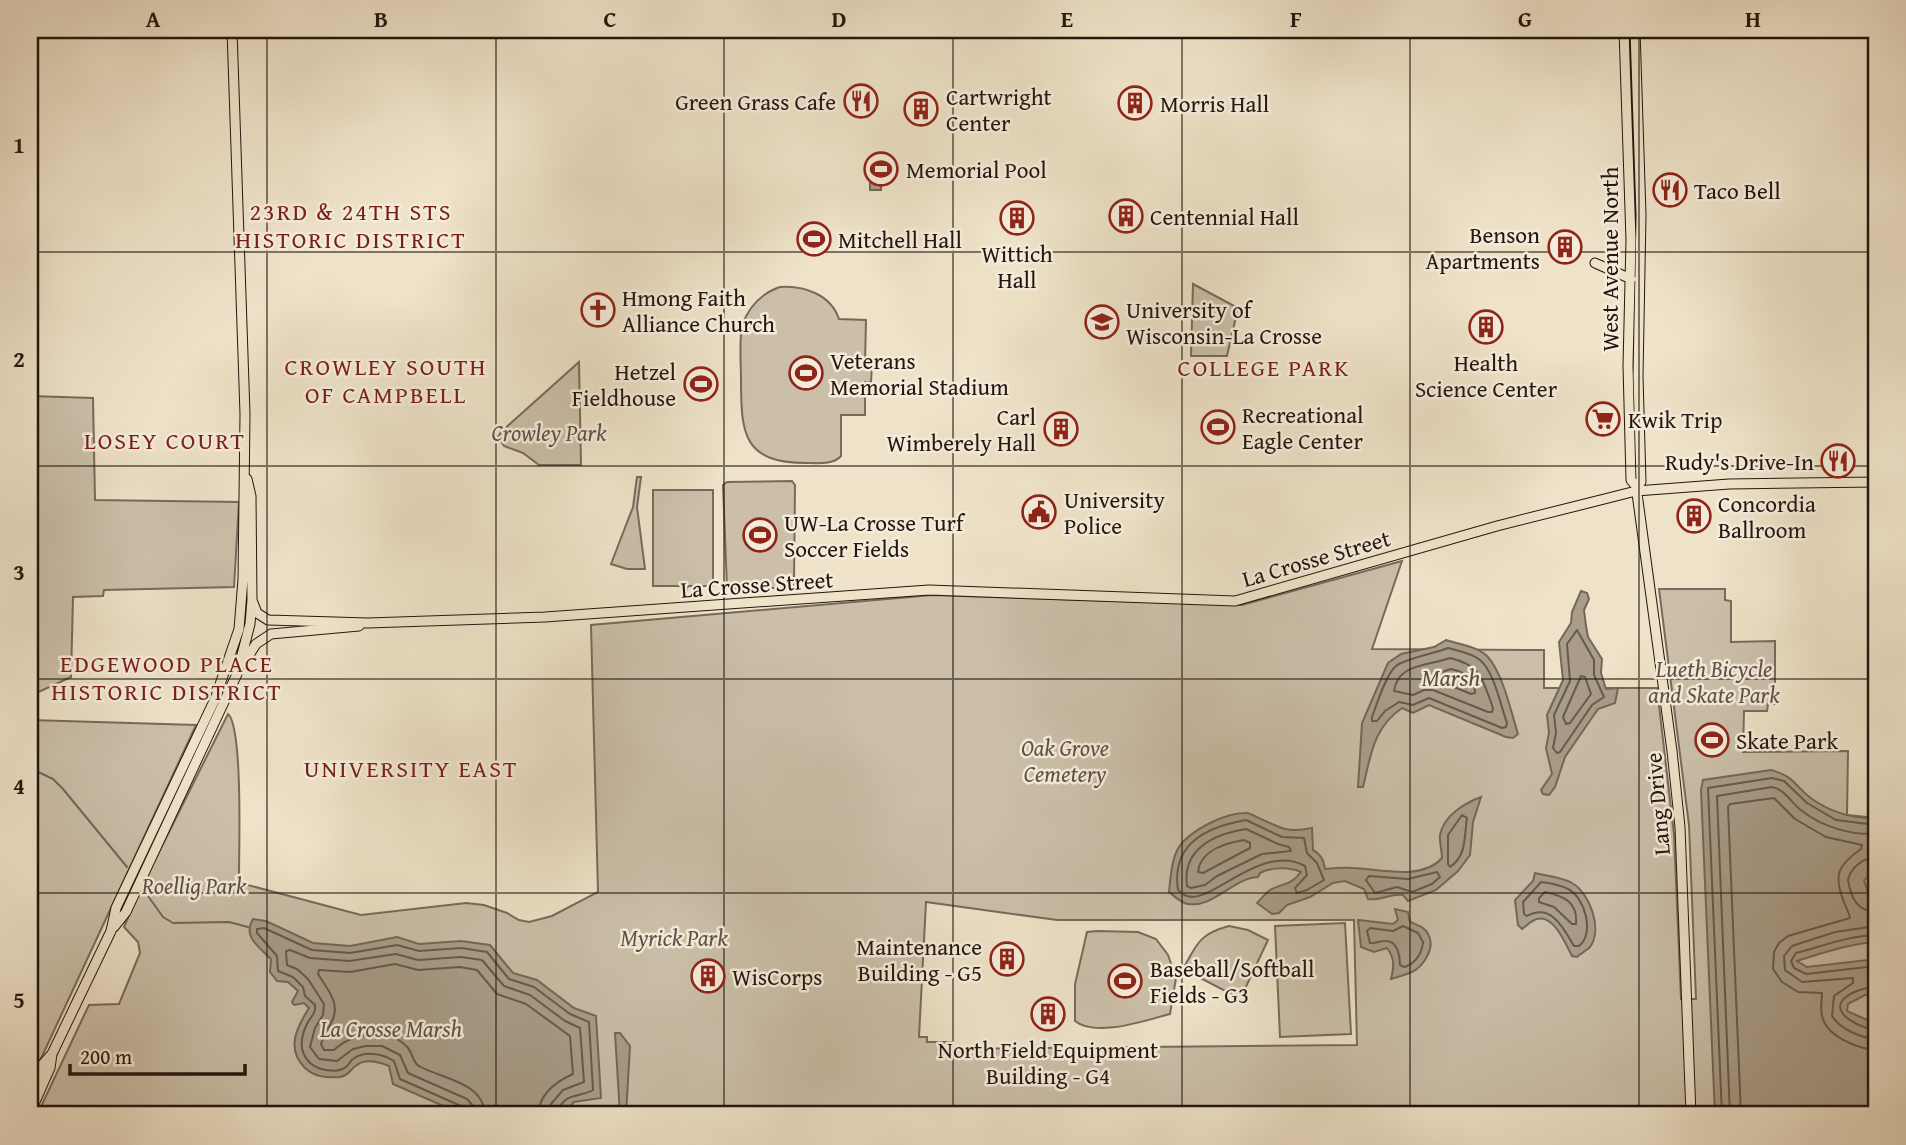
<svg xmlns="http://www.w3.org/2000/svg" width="1906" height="1145" viewBox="0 0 1906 1145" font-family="'Gentium Book Plus',serif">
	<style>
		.green { fill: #cbbfa9; stroke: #776a5c; stroke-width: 2; fill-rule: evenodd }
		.water { fill: #a99d89; stroke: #736758; stroke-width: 2 }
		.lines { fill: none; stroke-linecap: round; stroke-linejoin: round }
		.shore { stroke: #665a4c; stroke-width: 2 }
		.stream { stroke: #736758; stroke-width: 2 }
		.primary-casing { stroke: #23160f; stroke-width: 11 }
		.primary { stroke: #eee2c8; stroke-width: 9 }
		.rail { stroke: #23160f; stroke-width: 2; stroke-dasharray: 12 12; stroke-linecap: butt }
		.primary-bridge-casing { stroke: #23160f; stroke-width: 11; stroke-linecap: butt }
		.primary-bridge { stroke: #eee2c8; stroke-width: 9 }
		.grid { fill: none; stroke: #23160f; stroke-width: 2; stroke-opacity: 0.55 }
		.labels { text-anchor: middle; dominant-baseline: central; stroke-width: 5; stroke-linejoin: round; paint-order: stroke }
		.poi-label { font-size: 23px; fill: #23160f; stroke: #f4ecdb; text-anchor: start }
		.street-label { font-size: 23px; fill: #23160f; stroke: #f4ecdb }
		.park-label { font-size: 23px; font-style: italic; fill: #5e5145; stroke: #f4ecdb }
		.neighbourhood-label { font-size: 24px; letter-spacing: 2px; fill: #7a1f14; stroke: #f4ecdb }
		.water-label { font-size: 24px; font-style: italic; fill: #594c40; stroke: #f4ecdb }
		.neatline { fill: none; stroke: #23160f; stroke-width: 2.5 }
		.grid-label { font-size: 23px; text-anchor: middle; font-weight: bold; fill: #23160f }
	</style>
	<rect width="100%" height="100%" fill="#eee2c8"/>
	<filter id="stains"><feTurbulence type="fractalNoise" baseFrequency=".00286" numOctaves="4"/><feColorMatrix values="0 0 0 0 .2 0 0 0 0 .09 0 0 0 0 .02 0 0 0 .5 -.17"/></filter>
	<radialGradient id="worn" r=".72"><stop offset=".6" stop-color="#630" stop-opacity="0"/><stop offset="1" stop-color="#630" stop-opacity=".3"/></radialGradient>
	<path class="green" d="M 1193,284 L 1238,308 L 1227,356 L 1191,356 Z
		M 780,287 C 804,285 831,295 839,319 L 866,320 L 865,364 L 872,364 L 871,382 L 865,382 L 865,415 L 841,415 L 841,456 C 833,465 818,463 806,463 C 743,463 741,433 741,380 C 741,362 739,343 742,325 C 749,307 762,293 780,287 Z
		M 579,362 L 581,465 L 539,465 L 523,453 L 504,446 L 498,437 L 502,431 Z
		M 30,396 L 93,398 L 95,500 L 239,502 L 234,587 L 104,590 L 103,596 L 73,597 L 71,677 L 30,696 Z
		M 637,477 L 641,477 L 637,507 L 645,569 L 627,569 L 611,564 L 633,507 Z
		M 792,481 L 795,485 L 794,584 L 791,588 L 727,588 L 723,485 L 727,482 Z
		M 653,490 L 713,490 L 713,586 L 688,586 L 685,595 L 683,586 L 653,586 Z
		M 1402,561 L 1372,649 L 1544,650 L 1544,688 L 1657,688 L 1674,834 L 1681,999 L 1696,999 L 1689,825 L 1659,589 L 1725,589 L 1725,600 L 1731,601 L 1731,642 L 1775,641 L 1775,704 L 1768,704 L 1767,711 L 1744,711 L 1743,752 L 1848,751 L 1847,815 L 1876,818 L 1876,1115 L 37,1115 L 89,1005 L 119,1004 L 140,953 L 138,942 L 124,927 L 140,890 L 228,714 C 243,727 239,850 239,876 L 244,884 L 361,915 L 466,903 L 484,905 L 507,913 L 519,920 L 529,922 L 552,916 L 598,892 L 591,625 L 933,595 L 1242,605 ZM 926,902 L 1057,920 L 1354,920 L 1357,1045 L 952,1049 L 951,1042 L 927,1042 L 927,1037 L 919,1037 Z
		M 30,720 L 196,725 L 31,1080 L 30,1066 Z
		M 1345,923 L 1351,1034 L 1280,1037 L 1275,926 Z
		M 1229,926 L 1248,930 L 1268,940 L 1244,991 L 1233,995 L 1183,969 C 1197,944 1199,934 1229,926 Z
		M 1097,931 L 1138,932 L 1156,939 L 1168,955 L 1176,978 L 1170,1014 C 1146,1020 1096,1038 1075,1021 L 1075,984 L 1087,932 Z"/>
	<path class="water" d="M 884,156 L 891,156 L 891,179 L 875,179 L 875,182 L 881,182 L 881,190 L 870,190 L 870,158 L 883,158 Z
		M 1581,591 L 1587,593 L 1589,599 L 1584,610 L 1586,626 L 1588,637 L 1602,659 L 1601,673 L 1606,689 L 1618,688 L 1615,703 L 1598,709 L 1565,757 L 1555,787 L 1549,795 L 1543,794 L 1541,790 L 1552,774 L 1546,748 L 1549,733 L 1547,715 L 1563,680 L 1559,642 L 1571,623 L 1572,612 Z
		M 1446,640 C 1459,644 1478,647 1487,656 C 1503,673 1511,712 1518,734 L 1513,738 L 1506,737 L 1429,705 L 1413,713 L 1402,708 C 1373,728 1371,755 1363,787 L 1358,787 L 1362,723 L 1388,663 L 1401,654 L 1434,647 Z
		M 1771,770 C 1796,777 1794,786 1812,799 C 1831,812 1853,819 1876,818 L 1876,871 L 1864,880 L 1869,895 L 1876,897 L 1876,942 C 1848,944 1823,953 1797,961 L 1807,967 L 1876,959 L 1876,994 L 1865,995 L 1848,1004 L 1847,1011 L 1876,1024 L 1876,1115 L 1715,1115 L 1701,790 L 1703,780 Z
		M 1481,797 L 1473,822 L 1470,855 L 1458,871 L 1436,890 L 1408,901 L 1403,895 C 1391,893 1381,901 1368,899 L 1364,889 L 1345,881 L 1333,883 L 1310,897 L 1287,905 L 1279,913 L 1272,914 L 1257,903 C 1261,899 1266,893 1270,890 C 1284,882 1289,887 1301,872 C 1290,867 1271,867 1260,873 L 1258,877 C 1233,878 1214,908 1188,904 C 1181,903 1174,896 1169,892 C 1173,854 1173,842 1210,823 C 1220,818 1234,813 1246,813 C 1251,813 1256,817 1261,819 C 1282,829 1289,833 1312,828 L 1313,850 C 1321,854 1324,860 1325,869 C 1334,868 1344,867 1353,868 C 1380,869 1422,881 1442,858 C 1442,851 1439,841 1440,835 C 1444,815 1465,803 1481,797 Z
		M 1535,873 C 1546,876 1562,877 1572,883 C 1590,893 1603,930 1590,947 C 1586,951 1580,954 1577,957 L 1572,956 C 1566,945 1554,914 1537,919 C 1532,920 1526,926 1522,929 L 1518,925 L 1515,900 L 1533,881 Z
		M 1395,909 L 1408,912 L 1410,922 C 1417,925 1425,927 1428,934 C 1436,947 1424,966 1412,972 C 1405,975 1398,977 1391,979 C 1394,967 1395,958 1387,948 L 1374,952 L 1361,947 L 1358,920 L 1393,924 L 1398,920 Z
		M 253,919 L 266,921 L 313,943 L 350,946 L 397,937 L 419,944 L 461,941 L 490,945 L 513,973 L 537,980 L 574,1008 L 596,1016 L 601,1098 L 574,1102 L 562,1115 L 464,1115 L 393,1084 L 389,1066 C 379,1062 366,1058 357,1065 C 349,1070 350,1075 340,1077 C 326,1078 314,1077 304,1067 C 286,1048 297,1027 309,1008 L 304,1003 L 294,1005 L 292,1002 L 298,991 L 288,982 L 277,981 L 270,972 L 271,959 C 259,947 242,936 253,919 Z
		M 615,1033 L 620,1033 L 630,1046 L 626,1115 L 620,1115 Z"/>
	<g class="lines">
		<path class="shore" d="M 1577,630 L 1594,660 L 1594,675 L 1604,697 L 1592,705 L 1560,752 L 1557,753 L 1553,748 L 1556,733 L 1554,715 L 1570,681 L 1567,644 Z
			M 1448,648 C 1459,651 1472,653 1480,660 C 1494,671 1501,707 1507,723 L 1506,727 L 1502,728 L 1429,698 L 1413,705 L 1399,702 L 1385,711 L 1377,721 L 1372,721 L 1372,717 C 1377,704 1386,674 1396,666 C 1403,659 1436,653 1448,648 Z
			M 1450,658 C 1481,665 1483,680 1493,708 L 1492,712 L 1488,712 L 1433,690 L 1424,690 L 1413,695 L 1394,691 C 1398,663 1428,666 1450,658 Z
			M 1451,669 C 1464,672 1476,679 1475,693 L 1471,694 L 1435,679 L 1436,674 Z
			M 1581,676 L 1585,677 L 1591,694 L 1570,723 L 1566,724 L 1563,717 Z
			M 1462,815 L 1467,818 C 1464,836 1467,856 1450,867 L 1448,864 L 1448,835 Z
			M 1246,820 L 1282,837 L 1304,838 L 1307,853 L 1317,863 L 1324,880 L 1307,890 L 1297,893 L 1295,888 L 1307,875 L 1305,866 C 1261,842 1211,905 1187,896 C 1183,895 1181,892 1178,890 C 1171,843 1207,827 1246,820 Z
			M 1246,829 L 1278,844 L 1289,847 L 1291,851 L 1262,854 L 1217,876 L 1205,885 L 1191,888 L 1187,886 C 1182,849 1214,834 1246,829 Z
			M 1244,840 L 1250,843 L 1250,848 L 1203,873 L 1198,872 C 1200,851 1225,843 1244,840 Z
			M 1876,857 C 1863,858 1851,867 1848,880 C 1851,898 1857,911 1876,912
			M 1437,872 L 1440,877 L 1432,884 L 1412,892 L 1397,887 L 1375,893 L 1366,880 L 1369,876 L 1408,879 Z
			M 1541,882 C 1549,883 1561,885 1568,889 C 1585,897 1595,934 1579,946 L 1574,946 C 1563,927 1551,903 1527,916 L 1524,914 L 1523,902 Z
			M 1545,892 C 1564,896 1578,902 1576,924 L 1572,924 L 1554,907 L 1539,902 L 1539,898 Z
			M 1403,926 L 1418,933 L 1423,942 C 1422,954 1415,964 1404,967 L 1400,965 C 1400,957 1398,942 1387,941 C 1380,940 1377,944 1370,943 L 1367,931 L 1370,928 L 1393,931 Z
			M 1876,926 L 1835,932 L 1792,946 L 1784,956 L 1785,970 L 1802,982 L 1853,978 L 1853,983 L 1834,996 L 1832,1016 C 1840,1029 1861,1038 1876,1039
			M 1876,935 C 1848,936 1823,946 1796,953 L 1791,961 L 1794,968 L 1806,974 L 1876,966
			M 1876,987 C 1853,988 1821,1005 1855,1023 C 1862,1026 1868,1030 1876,1030
			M 466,1115 L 465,1110 L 461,1106 L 400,1079 L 394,1061 C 383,1054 365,1050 353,1059 C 350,1061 349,1065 346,1067 C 337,1074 318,1070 310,1063 C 299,1052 300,1038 307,1024 C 311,1016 316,1014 315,1005 L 305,996 L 303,987 L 293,977 L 278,971 L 277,956 L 257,933 L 257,929 L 264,928 L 312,950 L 350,953 L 397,945 L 419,951 L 461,948 L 487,952 L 509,979 L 534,987 L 570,1014 L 589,1022 L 593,1090 C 579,1098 561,1092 558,1115
			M 475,1115 L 473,1106 L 467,1099 L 408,1073 L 400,1055 L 382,1046 L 366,1046 L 353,1049 L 337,1061 L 319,1059 L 310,1047 L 315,1028 L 323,1015 L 324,1004 L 308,979 L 297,969 L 287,965 L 286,951 L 290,950 L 310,958 L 349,961 L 396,954 L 418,960 L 461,957 L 482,960 L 504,986 L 530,995 L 565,1021 L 580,1028 L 584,1082 L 563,1090 L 551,1104 L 549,1115
			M 485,1115 C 484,1082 442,1079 419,1066 C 413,1063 413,1054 408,1048 C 390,1027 352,1033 334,1050 L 324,1050 L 321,1044 C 324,1035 327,1030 331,1023 C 342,1004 327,989 318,974 L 319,970 L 350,972 L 395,964 L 418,970 L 460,967 L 477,970 L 497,994 L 526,1004 L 570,1036 L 573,1074 C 555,1082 539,1094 538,1115
			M 1722,1115 L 1708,788 L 1772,778 L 1784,781 L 1807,803 L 1836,820 L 1876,825
			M 1730,1115 L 1717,796 L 1772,787 C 1786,790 1791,803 1802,811 C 1823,827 1850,835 1876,834
			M 1741,1115 L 1728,807 L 1730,804 L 1774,798 L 1795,819 L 1826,837 L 1862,845 L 1861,849 C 1838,865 1833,875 1844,902 C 1846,908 1849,912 1850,918 L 1788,936 L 1779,943 L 1774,952 L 1773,969 L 1782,982 L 1798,992 L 1822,993 C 1822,1000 1820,1008 1822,1016 C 1826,1036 1858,1049 1876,1050"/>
		<path class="stream" d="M 30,740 L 35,746 L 30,762 L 32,769 L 53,779 L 63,789 L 127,867
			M 148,896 L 163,917 L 173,923 L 229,922 L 248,927"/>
		<defs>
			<path id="primary" d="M 1624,30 L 1631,240 L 1628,366 L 1631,480 L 1636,486 L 1672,751 L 1680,827 L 1691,1115
				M 1635,30 L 1641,215 L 1638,376 L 1641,482 L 1636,486
				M 1595,263 L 1631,279
				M 252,600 L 257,613 L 268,620 L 368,623 L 545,617 L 929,590 L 1235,601 L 1497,526 L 1636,491 L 1729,484 L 1876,482
				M 244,663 L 256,644 L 271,634 L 359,626
				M 114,927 L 126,912 L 237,674 L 250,624 L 252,600 L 251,496 L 247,479
				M 52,1054 L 111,931 L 116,908 L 215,699 L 239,629 L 243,579 L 245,414 L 232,30"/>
		</defs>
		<use href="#primary" class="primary-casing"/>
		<use href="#primary" class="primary"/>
		<path class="rail" d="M 30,1039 L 39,1115"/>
		<defs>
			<path id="primary-bridge" d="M 30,1093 L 43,1064 L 51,1055
				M 30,1113 L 50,1068 L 52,1054"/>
		</defs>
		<use href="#primary-bridge" class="primary-bridge-casing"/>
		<use href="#primary-bridge" class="primary-bridge"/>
	</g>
	<path class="grid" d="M 267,30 L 267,1115M 496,30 L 496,1115M 724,30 L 724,1115M 953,30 L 953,1115M 1182,30 L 1182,1115M 1410,30 L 1410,1115M 1639,30 L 1639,1115M 30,252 L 1876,252M 30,466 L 1876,466M 30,679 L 1876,679M 30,893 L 1876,893"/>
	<defs>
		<symbol id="restaurant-ring" viewBox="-11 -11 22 22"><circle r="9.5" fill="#f4ecdb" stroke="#8f2418" stroke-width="1.5"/><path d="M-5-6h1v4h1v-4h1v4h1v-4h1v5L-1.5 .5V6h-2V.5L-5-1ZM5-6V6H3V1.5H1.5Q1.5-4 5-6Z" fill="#8f2418"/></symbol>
		<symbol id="building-ring" viewBox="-11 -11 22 22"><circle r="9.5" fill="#f4ecdb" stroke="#8f2418" stroke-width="1.5"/><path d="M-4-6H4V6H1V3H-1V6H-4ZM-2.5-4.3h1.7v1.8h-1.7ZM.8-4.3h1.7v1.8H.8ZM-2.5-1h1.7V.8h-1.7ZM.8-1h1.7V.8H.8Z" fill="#8f2418"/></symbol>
		<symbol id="stadium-ring" viewBox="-11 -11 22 22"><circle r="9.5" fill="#f4ecdb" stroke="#8f2418" stroke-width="1.5"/><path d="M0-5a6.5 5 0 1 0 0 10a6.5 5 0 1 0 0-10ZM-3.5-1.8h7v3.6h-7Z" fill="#8f2418"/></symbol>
		<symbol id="church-ring" viewBox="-11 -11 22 22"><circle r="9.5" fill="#f4ecdb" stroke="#8f2418" stroke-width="1.5"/><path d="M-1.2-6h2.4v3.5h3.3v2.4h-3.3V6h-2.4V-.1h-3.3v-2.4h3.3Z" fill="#8f2418"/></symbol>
		<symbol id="university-ring" viewBox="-11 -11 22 22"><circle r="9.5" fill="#f4ecdb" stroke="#8f2418" stroke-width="1.5"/><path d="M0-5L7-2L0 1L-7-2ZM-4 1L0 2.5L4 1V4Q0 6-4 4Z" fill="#8f2418"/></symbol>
		<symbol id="supermarket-ring" viewBox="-11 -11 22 22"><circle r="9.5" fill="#f4ecdb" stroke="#8f2418" stroke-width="1.5"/><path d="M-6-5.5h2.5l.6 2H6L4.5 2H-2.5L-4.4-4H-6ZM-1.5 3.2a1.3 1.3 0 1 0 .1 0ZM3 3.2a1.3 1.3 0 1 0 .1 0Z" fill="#8f2418"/></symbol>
		<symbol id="civic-ring" viewBox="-11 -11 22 22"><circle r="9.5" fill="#f4ecdb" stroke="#8f2418" stroke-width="1.5"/><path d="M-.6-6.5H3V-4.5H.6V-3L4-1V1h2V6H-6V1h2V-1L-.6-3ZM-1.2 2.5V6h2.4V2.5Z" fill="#8f2418"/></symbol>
	</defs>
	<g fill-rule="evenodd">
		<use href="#restaurant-ring" x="842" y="82" width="38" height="38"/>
		<use href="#building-ring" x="1116" y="84" width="38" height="38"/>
		<use href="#building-ring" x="902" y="90" width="38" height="38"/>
		<use href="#stadium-ring" x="862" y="150" width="38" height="38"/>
		<use href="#restaurant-ring" x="1651" y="171" width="38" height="38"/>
		<use href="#building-ring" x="1107" y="197" width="38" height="38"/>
		<use href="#building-ring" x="998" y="199" width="38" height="38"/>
		<use href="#stadium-ring" x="795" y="220" width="38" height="38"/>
		<use href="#building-ring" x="1546" y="228" width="38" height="38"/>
		<use href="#church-ring" x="579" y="291" width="38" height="38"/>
		<use href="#university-ring" x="1083" y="303" width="38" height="38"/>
		<use href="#building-ring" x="1467" y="308" width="38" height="38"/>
		<use href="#stadium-ring" x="787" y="354" width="38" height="38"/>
		<use href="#stadium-ring" x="682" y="365" width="38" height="38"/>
		<use href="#supermarket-ring" x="1584" y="400" width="38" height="38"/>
		<use href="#stadium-ring" x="1199" y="408" width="38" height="38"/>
		<use href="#building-ring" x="1042" y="410" width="38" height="38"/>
		<use href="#restaurant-ring" x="1819" y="442" width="38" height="38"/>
		<use href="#civic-ring" x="1020" y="493" width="38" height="38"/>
		<use href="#building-ring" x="1675" y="497" width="38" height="38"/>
		<use href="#stadium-ring" x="741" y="516" width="38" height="38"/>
		<use href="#stadium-ring" x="1693" y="721" width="38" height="38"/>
		<use href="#building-ring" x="988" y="940" width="38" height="38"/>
		<use href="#building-ring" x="689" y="957" width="38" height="38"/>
		<use href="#stadium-ring" x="1106" y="962" width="38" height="38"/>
		<use href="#building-ring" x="1029" y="995" width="38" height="38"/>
	</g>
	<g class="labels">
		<g class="poi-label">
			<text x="946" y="96">Cartwright<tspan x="946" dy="26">Center</tspan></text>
			<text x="836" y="101" text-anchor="end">Green Grass Cafe</text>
			<text x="1160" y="103">Morris Hall</text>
			<text x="906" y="169">Memorial Pool</text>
			<text x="1694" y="190">Taco Bell</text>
			<text x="1150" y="216">Centennial Hall</text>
			<text x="1540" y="234" text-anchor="end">Benson<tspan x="1540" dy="26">Apartments</tspan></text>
			<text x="838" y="239">Mitchell Hall</text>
			<text x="1017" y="253" text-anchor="middle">Wittich<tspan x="1017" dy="26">Hall</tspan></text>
			<text x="622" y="297">Hmong Faith<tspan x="622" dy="26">Alliance Church</tspan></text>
			<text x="1126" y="309">University of<tspan x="1126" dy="26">Wisconsin-La Crosse</tspan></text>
			<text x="830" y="360">Veterans<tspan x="830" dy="26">Memorial Stadium</tspan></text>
			<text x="1486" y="362" text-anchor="middle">Health<tspan x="1486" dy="26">Science Center</tspan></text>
			<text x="676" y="371" text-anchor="end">Hetzel<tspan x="676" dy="26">Fieldhouse</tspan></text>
			<text x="1242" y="414">Recreational<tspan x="1242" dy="26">Eagle Center</tspan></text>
			<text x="1036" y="416" text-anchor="end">Carl<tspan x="1036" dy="26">Wimberely Hall</tspan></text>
			<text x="1628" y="419">Kwik Trip</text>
			<text x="1814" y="461" text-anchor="end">Rudy's Drive-In</text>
			<text x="1064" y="499">University<tspan x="1064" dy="26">Police</tspan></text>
			<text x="1718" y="503">Concordia<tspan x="1718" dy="26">Ballroom</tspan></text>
			<text x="784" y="522">UW-La Crosse Turf<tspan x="784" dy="26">Soccer Fields</tspan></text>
			<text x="1736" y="740">Skate Park</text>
			<text x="982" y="946" text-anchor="end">Maintenance<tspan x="982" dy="26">Building - G5</tspan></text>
			<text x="1150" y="968">Baseball/Softball<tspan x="1150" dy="26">Fields - G3</tspan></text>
			<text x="732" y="976">WisCorps</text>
			<text x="1048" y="1049" text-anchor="middle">North Field Equipment<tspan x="1048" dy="26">Building - G4</tspan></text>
		</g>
		<g class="street-label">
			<text transform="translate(1609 259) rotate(-90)">West Avenue North</text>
			<text transform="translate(1316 558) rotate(-16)">La Crosse Street</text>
			<text transform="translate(757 584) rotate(-4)">La Crosse Street</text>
			<text transform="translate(1657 804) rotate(-95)">Lang Drive</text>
		</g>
		<g class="park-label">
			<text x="549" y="432">Crowley Park</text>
			<text x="1714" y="668">Lueth Bicycle<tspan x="1714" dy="26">and Skate Park</tspan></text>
			<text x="1065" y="747">Oak Grove<tspan x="1065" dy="26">Cemetery</tspan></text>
			<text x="194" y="885">Roellig Park</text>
			<text x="674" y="937">Myrick Park</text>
			<text x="391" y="1028">La Crosse Marsh</text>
		</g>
		<g class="neighbourhood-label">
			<text x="351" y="211">23RD &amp; 24TH STS<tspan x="351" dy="28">HISTORIC DISTRICT</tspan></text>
			<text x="386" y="366">CROWLEY SOUTH<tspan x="386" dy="28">OF CAMPBELL</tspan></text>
			<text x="1264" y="367">COLLEGE PARK</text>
			<text x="165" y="440">LOSEY COURT</text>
			<text x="167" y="663">EDGEWOOD PLACE<tspan x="167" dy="28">HISTORIC DISTRICT</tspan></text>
			<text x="411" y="768">UNIVERSITY EAST</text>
		</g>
		<g class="water-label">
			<text x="1451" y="677">Marsh</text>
		</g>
	</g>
	<rect width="1906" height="1145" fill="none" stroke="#eee2c8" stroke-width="77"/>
	<path d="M70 1064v10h175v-10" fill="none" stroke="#23160f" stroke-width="3.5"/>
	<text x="80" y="1064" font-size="21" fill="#23160f" stroke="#f4ecdb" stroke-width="5" paint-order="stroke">200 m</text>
	<rect x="38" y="38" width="1830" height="1068" class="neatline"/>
	<g class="grid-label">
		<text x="153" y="27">A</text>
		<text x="381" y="27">B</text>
		<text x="610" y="27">C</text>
		<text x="839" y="27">D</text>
		<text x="1067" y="27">E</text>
		<text x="1296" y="27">F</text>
		<text x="1525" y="27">G</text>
		<text x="1753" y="27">H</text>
		<text x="19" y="153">1</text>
		<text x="19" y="367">2</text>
		<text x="19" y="580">3</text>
		<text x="19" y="794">4</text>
		<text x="19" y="1008">5</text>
	</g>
	<rect width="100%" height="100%" filter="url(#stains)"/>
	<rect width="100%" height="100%" fill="url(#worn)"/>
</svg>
